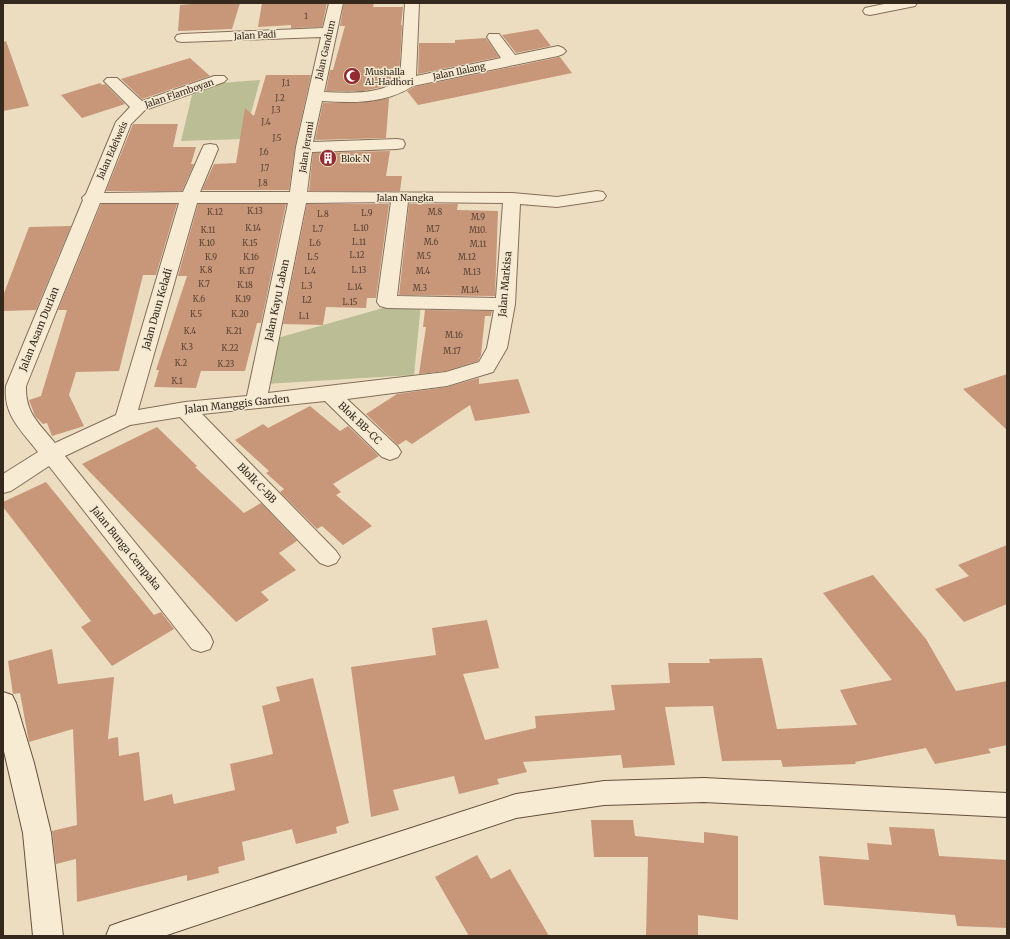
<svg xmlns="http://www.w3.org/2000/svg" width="1010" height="939" viewBox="0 0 1010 939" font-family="Merriweather,serif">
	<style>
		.cemetery { fill: #bbbe95 }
		.building { fill: #c89679 }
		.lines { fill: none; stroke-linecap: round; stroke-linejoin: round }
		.street-casing { stroke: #846e5a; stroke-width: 2 }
		.secondary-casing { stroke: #66503d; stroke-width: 2 }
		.street { fill: #f7ebd4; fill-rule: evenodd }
		.secondary { fill: #f7ebd4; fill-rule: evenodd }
		.labels { text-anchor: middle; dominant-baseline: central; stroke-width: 3; stroke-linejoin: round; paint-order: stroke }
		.number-label { font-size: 8px; fill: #5a4434 }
		.far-street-label { font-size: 9px; fill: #35281d; stroke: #f3e8d0 }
		.far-poi-label { font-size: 9px; fill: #35281d; stroke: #f3e8d0; text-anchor: start }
		.street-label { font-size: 10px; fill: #35281d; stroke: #f3e8d0 }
	</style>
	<rect width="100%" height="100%" fill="#ecddc1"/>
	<path class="cemetery" d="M 260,80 L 244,139 L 181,141 L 192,95 L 221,83 Z
		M 397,304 L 421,304 L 414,375 L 265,384 L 274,339 Z"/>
	<path class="building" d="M 202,3 L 240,3 L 232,29 L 178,31 L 180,5 Z
		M 262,3 L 327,3 L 322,27 L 291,28 L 291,25 L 258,27 Z
		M 344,3 L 374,3 L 373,7 L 403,7 L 401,25 L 402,25 L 399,79 L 392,69 L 390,84 L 382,87 L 363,91 L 326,91 L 330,70 L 333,70 L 345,26 L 340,26 Z
		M 538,29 L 551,46 L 516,53 L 502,35 Z
		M 486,38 L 499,57 L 418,74 L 419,43 L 455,43 L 455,40 Z
		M 6,41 L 29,106 L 3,111 L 3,42 Z
		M 560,57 L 572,73 L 418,105 L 407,91 L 414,87 Z
		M 190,58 L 210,76 L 142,99 L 121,79 Z
		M 266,75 L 311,75 L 295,147 L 289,190 L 202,190 L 214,164 L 236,163 L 245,108 L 254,116 Z
		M 100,83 L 102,85 L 105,84 L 125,104 L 82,118 L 61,95 Z
		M 389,98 L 386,138 L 315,140 L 323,103 L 357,103 Z
		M 133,124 L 178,124 L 173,147 L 196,147 L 191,164 L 194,164 L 182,191 L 106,191 Z
		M 390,151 L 386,176 L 402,176 L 400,191 L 309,191 L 313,153 Z
		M 101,204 L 177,204 L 156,275 L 143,275 L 119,371 L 76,372 L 69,395 L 84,426 L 52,436 L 47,423 L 43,424 L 35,416 L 29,400 L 41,396 L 67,310 L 58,310 Z
		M 198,204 L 286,204 L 261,323 L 257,323 L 245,371 L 201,371 L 196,388 L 154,387 L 159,370 L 156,370 L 187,276 L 178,276 Z
		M 307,204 L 389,204 L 376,298 L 367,298 L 366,308 L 326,307 L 323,325 L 283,324 Z
		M 409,204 L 458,204 L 457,210 L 498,211 L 495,296 L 399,295 Z
		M 71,226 L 36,310 L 3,311 L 3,296 L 29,227 Z
		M 425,310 L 492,311 L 491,316 L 485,316 L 481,355 L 478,361 L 446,371 L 419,374 L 426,327 L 423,327 Z
		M 1007,374 L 1007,430 L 963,389 Z
		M 479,378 L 479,384 L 518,379 L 530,413 L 475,421 L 470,405 L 412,444 L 406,440 L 398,445 L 366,414 L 397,394 L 447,387 Z
		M 310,406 L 340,431 L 348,426 L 379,456 L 333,484 L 341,492 L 336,495 L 372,526 L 343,545 L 322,526 L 317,529 L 280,492 L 284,489 L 266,473 L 269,471 L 235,440 L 263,424 L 268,428 Z
		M 157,427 L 197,466 L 195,467 L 244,513 L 261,503 L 297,541 L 279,553 L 296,570 L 261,592 L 269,600 L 236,622 L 82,464 Z
		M 46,482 L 154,615 L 161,612 L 174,629 L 112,666 L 81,627 L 91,621 L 3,507 L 3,502 Z
		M 1007,545 L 1007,604 L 964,622 L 935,589 L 969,576 L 958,565 Z
		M 873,575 L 926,639 L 956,691 L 1007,681 L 1007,745 L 988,749 L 991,753 L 935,764 L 926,748 L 855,762 L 856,764 L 783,767 L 781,760 L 722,761 L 713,706 L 665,707 L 675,765 L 623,768 L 621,755 L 523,762 L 527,772 L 497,779 L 499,784 L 459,794 L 454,776 L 393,790 L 399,810 L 371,817 L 351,667 L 436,655 L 432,628 L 487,620 L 499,668 L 463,674 L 485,740 L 536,728 L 535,716 L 615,710 L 611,685 L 670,683 L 668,663 L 710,663 L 709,659 L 762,658 L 777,729 L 857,725 L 840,690 L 892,680 L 823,593 Z
		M 52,649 L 58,684 L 114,677 L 108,739 L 118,737 L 119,756 L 139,752 L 144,801 L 172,794 L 174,804 L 235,790 L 230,764 L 273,754 L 262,706 L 280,701 L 276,687 L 313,678 L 349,823 L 336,827 L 337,833 L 296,844 L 292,829 L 242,842 L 245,860 L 218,867 L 219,873 L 187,881 L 187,875 L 77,902 L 76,859 L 56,864 L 52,831 L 77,825 L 73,729 L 29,742 L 20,693 L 13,694 L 8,661 Z
		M 591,820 L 633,820 L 635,836 L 704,843 L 704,832 L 738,836 L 738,920 L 698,915 L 698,936 L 646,936 L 648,857 L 594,857 Z
		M 889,827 L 934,829 L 939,856 L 1007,860 L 1007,928 L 957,926 L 955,915 L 824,905 L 819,856 L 869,860 L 867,843 L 892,845 Z
		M 477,855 L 491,879 L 510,869 L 549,936 L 469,936 L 435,877 Z"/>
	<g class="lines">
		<defs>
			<path id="street" d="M 329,3 L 343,3 L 324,92 C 351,93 377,95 400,80 L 405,3 L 419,3 L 416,76 L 501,58 L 487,37 L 489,34 L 499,34 L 515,55 L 558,46 L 563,48 L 566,51 L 563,54 L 558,56 L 413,86 C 385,104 354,103 322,101 L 313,142 L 397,139 L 403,140 L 405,144 L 403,148 L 397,149 L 312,152 L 307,192 L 512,193 L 557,197 L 597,191 L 603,192 L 606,196 L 603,200 L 597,201 L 557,207 L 520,204 L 515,304 L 507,348 L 493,372 L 447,386 L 347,399 L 398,447 L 401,452 L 398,457 L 390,460 L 382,457 L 325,401 L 202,414 L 336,551 L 340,557 L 336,563 L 328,566 L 320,563 L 180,417 L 130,425 L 65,456 L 210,635 L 213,642 L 210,649 L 201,652 L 192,649 L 49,466 L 11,491 L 3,493 L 3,474 L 38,452 C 21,430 3,415 6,386 L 83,200 L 82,198 L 86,194 L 116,122 L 130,107 L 104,81 L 107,78 L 117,78 L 142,101 L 214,76 L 224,76 L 227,79 L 224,82 L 145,110 L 131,124 L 104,193 L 183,192 L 202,149 L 204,145 L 210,144 L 216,145 L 218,149 L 200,192 L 290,192 L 296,147 L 321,37 L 182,42 L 177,41 L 175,38 L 177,35 L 182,34 L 323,28 ZM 391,202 L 377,302 L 380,306 L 387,308 L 494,310 L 487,348 L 479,362 L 446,372 L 268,393 L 306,203 ZM 408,202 L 503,203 L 496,298 L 397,296 ZM 100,203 L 179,203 L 116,415 L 55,443 C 39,423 25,413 26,386 ZM 197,203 L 288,203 L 247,396 L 185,402 L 138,410 Z
				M 889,3 L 917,3 L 915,6 L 870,15 L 865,14 L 863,11 L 865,8 Z"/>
			<path id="secondary" d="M 3,692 L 12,695 L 16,703 L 34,763 L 51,833 L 63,936 L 33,936 L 23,833 L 3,747 Z
				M 704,778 L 1007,793 L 1007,817 L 704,802 L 604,805 L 516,818 L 164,936 L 106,936 L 110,926 L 121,922 L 516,794 L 604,781 Z"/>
		</defs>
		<use href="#street" class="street-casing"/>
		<use href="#secondary" class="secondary-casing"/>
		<use href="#street" class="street"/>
		<use href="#secondary" class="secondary"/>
	</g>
	<defs>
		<symbol id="mosque-disc" viewBox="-11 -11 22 22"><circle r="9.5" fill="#912c32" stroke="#f3e8d0"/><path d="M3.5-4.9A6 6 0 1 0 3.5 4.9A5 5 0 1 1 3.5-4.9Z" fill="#fff"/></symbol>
		<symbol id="building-disc" viewBox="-11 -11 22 22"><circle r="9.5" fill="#912c32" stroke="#f3e8d0"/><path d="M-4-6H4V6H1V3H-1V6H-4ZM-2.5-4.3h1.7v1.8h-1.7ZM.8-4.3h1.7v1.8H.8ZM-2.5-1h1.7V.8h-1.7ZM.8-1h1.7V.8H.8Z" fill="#fff"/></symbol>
	</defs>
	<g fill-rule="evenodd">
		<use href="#mosque-disc" x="342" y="66" width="20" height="20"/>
		<use href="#building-disc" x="318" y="148" width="20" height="20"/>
	</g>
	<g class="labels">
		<g class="number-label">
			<text x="306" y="16">1</text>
			<text x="286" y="83">J.1</text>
			<text x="280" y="98">J.2</text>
			<text x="276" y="110">J.3</text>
			<text x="266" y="122">J.4</text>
			<text x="277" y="138">J.5</text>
			<text x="264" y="152">J.6</text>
			<text x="265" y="168">J.7</text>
			<text x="263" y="183">J.8</text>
			<text x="255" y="211">K.13</text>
			<text x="215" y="212">K.12</text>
			<text x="435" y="212">M.8</text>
			<text x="367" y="213">L.9</text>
			<text x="323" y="214">L.8</text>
			<text x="478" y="217">M.9</text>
			<text x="253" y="228">K.14</text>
			<text x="361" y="228">L.10</text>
			<text x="318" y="229">L.7</text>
			<text x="433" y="229">M.7</text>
			<text x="208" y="230">K.11</text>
			<text x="478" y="230">M10.</text>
			<text x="359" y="242">L.11</text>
			<text x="431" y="242">M.6</text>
			<text x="207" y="243">K.10</text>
			<text x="250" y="243">K.15</text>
			<text x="315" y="243">L.6</text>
			<text x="478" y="244">M.11</text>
			<text x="357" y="255">L.12</text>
			<text x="424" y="256">M.5</text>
			<text x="211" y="257">K.9</text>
			<text x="251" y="257">K.16</text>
			<text x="313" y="257">L.5</text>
			<text x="467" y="257">M.12</text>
			<text x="206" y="270">K.8</text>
			<text x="359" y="270">L.13</text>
			<text x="247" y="271">K.17</text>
			<text x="310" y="271">L.4</text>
			<text x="423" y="271">M.4</text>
			<text x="472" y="272">M.13</text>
			<text x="204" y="284">K.7</text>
			<text x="245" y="285">K.18</text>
			<text x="307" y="286">L.3</text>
			<text x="355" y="287">L.14</text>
			<text x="420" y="288">M.3</text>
			<text x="470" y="290">M.14</text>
			<text x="199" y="299">K.6</text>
			<text x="243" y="299">K.19</text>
			<text x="307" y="300">L2</text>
			<text x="350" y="302">L.15</text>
			<text x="196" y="314">K.5</text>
			<text x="240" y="314">K.20</text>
			<text x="304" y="316">L.1</text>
			<text x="190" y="331">K.4</text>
			<text x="234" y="331">K.21</text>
			<text x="454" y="335">M.16</text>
			<text x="187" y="347">K.3</text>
			<text x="230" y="348">K.22</text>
			<text x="452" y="351">M.17</text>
			<text x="181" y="363">K.2</text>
			<text x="226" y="364">K.23</text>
			<text x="177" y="381">K.1</text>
		</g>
		<g class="far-street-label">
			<text transform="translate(255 35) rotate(-3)">Jalan Padi</text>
			<text transform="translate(325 50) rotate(-77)">Jalan Gandum</text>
			<text transform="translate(459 71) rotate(-12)">Jalan Ilalang</text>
			<text transform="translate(179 93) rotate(-19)">Jalan Flamboyan</text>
			<text transform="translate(306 147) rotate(-81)">Jalan Jerami</text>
			<text transform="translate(112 150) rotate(-66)">Jalan Edelweis</text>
			<text x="405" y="197">Jalan Nangka</text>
		</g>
		<g class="far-poi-label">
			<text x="365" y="71">Mushalla<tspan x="365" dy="10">Al-Hadhori</tspan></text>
			<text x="341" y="158">Blok N</text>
		</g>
		<g class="street-label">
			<text transform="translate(505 284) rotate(-85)">Jalan Markisa</text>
			<text transform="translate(277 300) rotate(-78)">Jalan Kayu Laban</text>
			<text transform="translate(157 309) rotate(-74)">Jalan Daun Keladi</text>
			<text transform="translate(39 329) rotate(-68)">Jalan Asam Durian</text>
			<text transform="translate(237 404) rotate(-6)">Jalan Manggis Garden</text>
			<text transform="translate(360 423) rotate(44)">Blok BB-CC</text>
			<text transform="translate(257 483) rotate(46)">Blolk C-BB</text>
			<text transform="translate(126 548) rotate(51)">Jalan Bunga Cempaka</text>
		</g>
	</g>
	<rect width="1010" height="939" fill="none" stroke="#35281d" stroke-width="8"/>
</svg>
